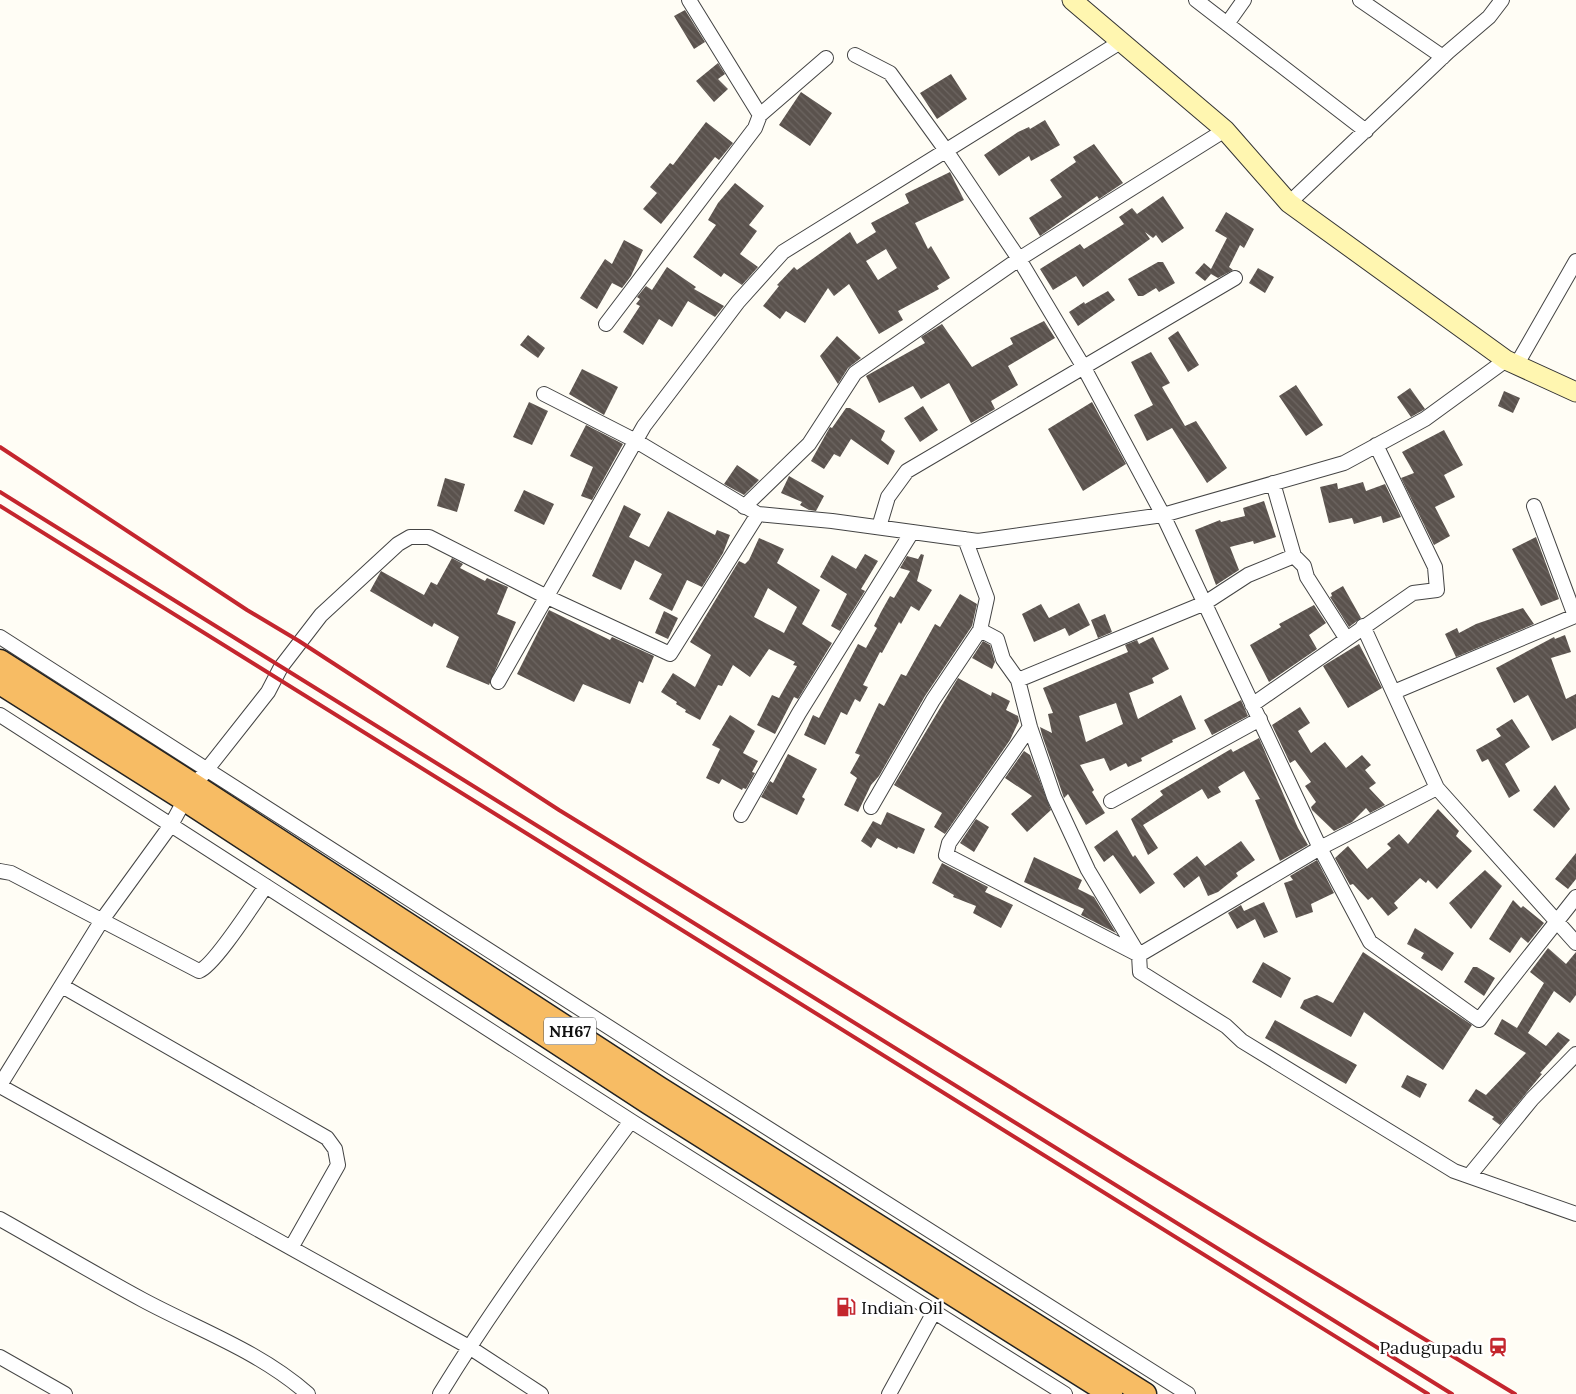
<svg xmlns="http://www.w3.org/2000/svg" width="1576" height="1394" viewBox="0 0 1576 1394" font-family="Lora,serif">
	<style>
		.building { fill: url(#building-back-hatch); fill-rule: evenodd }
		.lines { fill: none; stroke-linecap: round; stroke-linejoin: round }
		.minor-casing { stroke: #444; stroke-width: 16 }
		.secondary-casing { stroke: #333; stroke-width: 21 }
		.trunk-casing { stroke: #222; stroke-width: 25 }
		.minor { stroke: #fff; stroke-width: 14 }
		.secondary { stroke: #fff6b0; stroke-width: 19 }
		.trunk { stroke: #f7bc64; stroke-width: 22 }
		.rail { stroke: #c4262e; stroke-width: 4 }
		.labels { text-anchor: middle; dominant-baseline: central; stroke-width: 5; stroke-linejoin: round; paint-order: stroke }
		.shield { fill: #fff; stroke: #585858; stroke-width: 1 }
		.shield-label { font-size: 16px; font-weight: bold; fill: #111 }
		.poi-label { font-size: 18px; fill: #111; stroke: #fff; text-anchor: start }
	</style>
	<defs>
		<pattern id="building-back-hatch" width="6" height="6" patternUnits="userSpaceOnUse" patternTransform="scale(1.25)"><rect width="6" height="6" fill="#5a524d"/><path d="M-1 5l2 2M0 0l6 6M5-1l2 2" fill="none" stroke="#6d6662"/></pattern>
	</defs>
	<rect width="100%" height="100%" fill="#fffdf5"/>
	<path class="building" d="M 685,10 L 705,42 L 694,49 L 674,16 Z
		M 718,63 L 725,74 L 718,79 L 728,89 L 714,102 L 696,81 Z
		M 951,74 L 967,99 L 937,119 L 920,93 Z
		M 801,92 L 832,113 L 810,146 L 779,125 Z
		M 1045,120 L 1060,145 L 1031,161 L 1029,156 L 999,176 L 984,155 L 1018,132 L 1029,127 L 1030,129 Z
		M 706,122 L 733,143 L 719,160 L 715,157 L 661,224 L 643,209 L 657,193 L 650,187 L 670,163 L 673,165 Z
		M 1094,144 L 1123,183 L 1099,199 L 1097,196 L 1040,236 L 1029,218 L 1062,197 L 1050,180 L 1076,162 L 1073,157 Z
		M 950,172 L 964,200 L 915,223 L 928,249 L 931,246 L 950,278 L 937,286 L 939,289 L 898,311 L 903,320 L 879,334 L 849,284 L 834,296 L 828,288 L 805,323 L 786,311 L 780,319 L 763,306 L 779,286 L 777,285 L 794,267 L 797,270 L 850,232 L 857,244 L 876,232 L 871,223 L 909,203 L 905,194 ZM 886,249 L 897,268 L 878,280 L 866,261 Z
		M 735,183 L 764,206 L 749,225 L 757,231 L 740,254 L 758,267 L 742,285 L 724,273 L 721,277 L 693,257 L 716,225 L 708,220 L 718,203 Z
		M 1163,196 L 1184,228 L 1162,243 L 1156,235 L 1153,238 L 1145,232 L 1150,239 L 1083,287 L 1076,276 L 1053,290 L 1040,269 L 1080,244 L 1084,249 L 1124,224 L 1119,217 L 1132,208 L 1137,214 Z
		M 1226,212 L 1254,229 L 1244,248 L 1240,245 L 1229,267 L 1233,270 L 1218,278 L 1211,274 L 1205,281 L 1195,273 L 1204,263 L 1211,269 L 1227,238 L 1215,231 Z
		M 624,240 L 643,250 L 631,276 L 622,288 L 612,283 L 597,309 L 580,298 L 605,259 L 612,264 Z
		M 1158,262 L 1163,262 L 1175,283 L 1159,292 L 1156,288 L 1143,296 L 1138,296 L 1128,279 Z
		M 667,267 L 696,287 L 694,289 L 724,306 L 715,317 L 688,301 L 672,327 L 659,319 L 643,345 L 623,332 L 640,306 L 636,304 L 640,299 L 637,297 L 646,286 L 652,290 Z
		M 1258,268 L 1274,277 L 1265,293 L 1249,283 Z
		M 1108,291 L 1115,300 L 1078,326 L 1069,312 L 1084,302 L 1085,304 Z
		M 1044,321 L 1055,338 L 1008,366 L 1018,385 L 991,401 L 995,409 L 971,423 L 949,383 L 921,399 L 913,386 L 879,403 L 866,376 L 925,343 L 921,337 L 942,324 L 972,367 L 1013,344 L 1010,338 Z
		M 1178,331 L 1199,365 L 1188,372 L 1168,338 Z
		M 528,335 L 545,348 L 538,358 L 520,345 Z
		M 837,336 L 861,358 L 848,368 L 838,384 L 820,356 Z
		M 1151,352 L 1170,383 L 1162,387 L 1185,426 L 1196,421 L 1227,468 L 1207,483 L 1172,428 L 1147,441 L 1134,415 L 1153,405 L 1131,362 Z
		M 582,369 L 618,387 L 604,415 L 569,394 Z
		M 1296,385 L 1323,425 L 1306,436 L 1279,396 Z
		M 1410,388 L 1425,409 L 1411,417 L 1397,397 Z
		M 1504,391 L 1520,398 L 1513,413 L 1498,406 Z
		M 529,402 L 548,411 L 532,445 L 513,437 Z
		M 1092,402 L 1126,464 L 1083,491 L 1048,429 Z
		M 923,406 L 938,430 L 920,442 L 904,418 Z
		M 846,408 L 850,408 L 885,431 L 881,440 L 895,451 L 888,465 L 851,439 L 840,457 L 834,454 L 824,469 L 811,461 L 830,427 L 832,428 Z
		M 586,425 L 623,444 L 592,500 L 581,496 L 593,467 L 570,456 Z
		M 1444,430 L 1463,465 L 1444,475 L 1455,497 L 1435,507 L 1450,536 L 1434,545 L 1401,478 L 1414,473 L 1402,452 Z
		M 737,465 L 759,480 L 744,495 L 724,484 Z
		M 789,476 L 824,496 L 816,511 L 809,510 L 800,505 L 802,502 L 781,493 Z
		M 445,478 L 465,484 L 457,512 L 437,506 Z
		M 1363,482 L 1366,491 L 1385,484 L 1401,517 L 1383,523 L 1381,516 L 1354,524 L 1352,518 L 1329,523 L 1320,487 L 1337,483 L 1338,489 Z
		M 524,490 L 554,504 L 544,525 L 514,511 Z
		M 1264,501 L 1276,537 L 1254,544 L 1253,541 L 1230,547 L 1239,570 L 1216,585 L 1195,530 L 1220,520 L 1221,522 L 1245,516 L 1243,508 Z
		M 624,505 L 641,514 L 629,537 L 649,547 L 668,511 L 715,535 L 717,530 L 730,535 L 723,553 L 702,587 L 687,580 L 672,611 L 649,599 L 662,574 L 635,560 L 621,590 L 592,576 Z
		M 1536,537 L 1559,599 L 1541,606 L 1512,549 Z
		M 759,538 L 784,549 L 777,563 L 820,590 L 802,624 L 832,643 L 798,699 L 794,697 L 775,734 L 757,725 L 772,695 L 779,698 L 797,666 L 793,665 L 795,662 L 769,649 L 750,677 L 733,665 L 722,686 L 718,685 L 700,720 L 685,712 L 686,710 L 676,704 L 677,702 L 661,692 L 673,673 L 695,687 L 711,655 L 690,642 L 739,561 L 745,564 L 749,560 ZM 768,588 L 797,607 L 784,633 L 754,617 Z
		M 865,554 L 878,561 L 861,589 L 865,591 L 840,631 L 831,626 L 847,594 L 820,577 L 832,555 L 856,569 Z
		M 921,554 L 924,555 L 917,581 L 932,590 L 919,611 L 911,606 L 901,624 L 899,622 L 882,653 L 880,652 L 863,685 L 868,687 L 860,702 L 855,699 L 847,715 L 841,712 L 825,745 L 804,735 L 813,715 L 819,718 L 858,644 L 866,648 L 877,628 L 874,626 L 881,612 L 890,596 L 894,598 L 910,571 L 900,568 L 907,556 L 918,559 Z
		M 452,558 L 463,564 L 460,568 L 485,581 L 487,578 L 508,587 L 497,614 L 516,622 L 489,685 L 446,667 L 459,637 L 434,623 L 432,627 L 370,591 L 381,571 L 424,595 L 431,582 L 437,585 Z
		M 1343,586 L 1361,618 L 1349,627 L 1330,597 L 1332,596 L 1331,593 Z
		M 960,594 L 977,604 L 972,626 L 925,696 L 879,776 L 871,785 L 858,812 L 844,805 L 857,778 L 850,773 L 860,755 L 855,753 L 879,703 L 884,706 L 901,674 L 906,676 L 935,624 L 940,627 Z
		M 1079,603 L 1090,625 L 1069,636 L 1065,628 L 1034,642 L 1022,614 L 1041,604 L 1049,618 Z
		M 1314,605 L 1326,623 L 1309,635 L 1317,649 L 1269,682 L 1250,645 L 1281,627 L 1279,624 Z
		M 1523,608 L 1534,624 L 1456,657 L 1445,634 L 1457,628 L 1459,633 L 1476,624 Z
		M 549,610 L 610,640 L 612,637 L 654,656 L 643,683 L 639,681 L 630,704 L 583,684 L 574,702 L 517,674 Z
		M 664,611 L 678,618 L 668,639 L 655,633 Z
		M 1105,614 L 1112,632 L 1098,638 L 1091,620 Z
		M 1565,635 L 1571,652 L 1551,658 L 1566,699 L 1576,694 L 1576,728 L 1552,741 L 1528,695 L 1514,703 L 1496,668 L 1554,637 L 1555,639 Z
		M 1153,637 L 1169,669 L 1152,678 L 1154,683 L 1129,693 L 1138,719 L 1181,695 L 1196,729 L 1172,740 L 1173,742 L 1141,758 L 1142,761 L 1128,767 L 1126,763 L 1110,771 L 1104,758 L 1080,765 L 1094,790 L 1092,792 L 1105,813 L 1086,825 L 1068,794 L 1064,798 L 1042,735 L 1040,727 L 1052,733 L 1048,714 L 1053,713 L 1043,688 L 1128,652 L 1125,645 L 1137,640 L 1139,644 ZM 1116,703 L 1123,724 L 1086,742 L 1079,716 Z
		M 983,641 L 990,645 L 995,662 L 992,669 L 972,658 Z
		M 1359,644 L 1382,688 L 1348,708 L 1323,666 Z
		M 958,678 L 991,696 L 992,692 L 1010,701 L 1006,710 L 1018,716 L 1019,721 L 1010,740 L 945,834 L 934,827 L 942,813 L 894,785 Z
		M 1241,700 L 1248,716 L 1212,735 L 1204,720 Z
		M 1300,707 L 1310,723 L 1298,731 L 1311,753 L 1325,742 L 1346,768 L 1362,755 L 1371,765 L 1365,770 L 1376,783 L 1369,788 L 1385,805 L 1370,813 L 1366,808 L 1352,822 L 1334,831 L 1312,810 L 1311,807 L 1316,802 L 1305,786 L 1311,782 L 1295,760 L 1290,763 L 1272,725 Z
		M 730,715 L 755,731 L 743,753 L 758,761 L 752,772 L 755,773 L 746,789 L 743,788 L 742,790 L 722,779 L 719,784 L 706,778 L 720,749 L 712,745 Z
		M 1512,719 L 1530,747 L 1505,764 L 1520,791 L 1509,798 L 1488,759 L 1482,762 L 1476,750 L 1501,736 L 1496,729 Z
		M 1259,738 L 1298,828 L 1308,845 L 1280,861 L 1255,800 L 1260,799 L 1244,771 L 1218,787 L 1221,792 L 1208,799 L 1202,789 L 1143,825 L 1158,848 L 1148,855 L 1131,819 L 1163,795 L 1160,791 L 1231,749 L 1233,752 Z
		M 1024,751 L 1030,755 L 1051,810 L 1027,832 L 1011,814 L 1032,796 L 1005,778 Z
		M 788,754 L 817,769 L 802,797 L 805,799 L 797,815 L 761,797 L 770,781 L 773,783 Z
		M 1555,785 L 1570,809 L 1554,828 L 1533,810 Z
		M 1438,809 L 1459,831 L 1456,836 L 1472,851 L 1437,889 L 1428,880 L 1426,883 L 1420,878 L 1394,903 L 1398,908 L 1388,916 L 1372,897 L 1368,900 L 1353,884 L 1350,885 L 1335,858 L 1348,846 L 1367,869 L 1391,848 L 1387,844 L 1399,834 L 1408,844 Z
		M 887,812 L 925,829 L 914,854 L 898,847 L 897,849 L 877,838 L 871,848 L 861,841 L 873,821 L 881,825 Z
		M 976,819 L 989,827 L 974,852 L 960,843 Z
		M 1117,830 L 1133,857 L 1135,855 L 1155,883 L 1140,894 L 1113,855 L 1104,862 L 1094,847 Z
		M 1241,841 L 1255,860 L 1236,873 L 1238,876 L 1218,892 L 1208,896 L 1199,876 L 1184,888 L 1173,874 L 1197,856 L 1205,866 Z
		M 1576,853 L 1576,879 L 1568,889 L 1555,879 Z
		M 1034,857 L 1082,880 L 1078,889 L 1094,897 L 1116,933 L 1081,915 L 1084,909 L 1024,882 Z
		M 1317,860 L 1334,893 L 1311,904 L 1313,912 L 1296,918 L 1284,883 L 1293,880 L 1290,876 Z
		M 942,863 L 988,887 L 985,892 L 1013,905 L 1001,928 L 973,913 L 976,906 L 953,897 L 954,895 L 932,883 Z
		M 1485,870 L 1502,886 L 1471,929 L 1449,903 Z
		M 1513,900 L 1521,908 L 1523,906 L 1544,923 L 1528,943 L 1521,937 L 1510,953 L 1489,939 Z
		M 1264,902 L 1278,932 L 1264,938 L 1255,919 L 1237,929 L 1228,913 L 1241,905 L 1244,911 Z
		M 1415,928 L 1454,953 L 1442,971 L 1421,958 L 1424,953 L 1407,944 Z
		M 1548,948 L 1566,964 L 1576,952 L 1576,995 L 1570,1003 L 1554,991 L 1528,1033 L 1546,1046 L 1558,1032 L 1570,1040 L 1540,1073 L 1542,1074 L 1500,1125 L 1492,1119 L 1494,1117 L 1468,1101 L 1476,1089 L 1486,1095 L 1526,1053 L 1494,1034 L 1502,1019 L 1517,1028 L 1544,983 L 1530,972 Z
		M 1363,952 L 1472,1025 L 1443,1070 L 1364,1012 L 1351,1037 L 1300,1008 L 1304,1000 L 1317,995 L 1333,1003 Z
		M 1263,962 L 1291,978 L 1281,998 L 1252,982 Z
		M 1473,967 L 1477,967 L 1495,978 L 1484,996 L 1464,982 Z
		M 1275,1020 L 1357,1065 L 1346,1084 L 1265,1038 Z
		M 1407,1075 L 1427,1084 L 1420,1098 L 1401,1087 Z"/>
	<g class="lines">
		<defs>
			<path id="minor" d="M 689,0 L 760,115
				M 1196,0 L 1366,131
				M 1360,0 L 1443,57
				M 1227,24 L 1244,0
				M 855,55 L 890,73 L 945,149 L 1019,259 L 1083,366 L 1163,515 L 1320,848 L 1370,942 L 1479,1020 L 1576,897
				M 1289,203 L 1448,52 L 1489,17 L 1502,0
				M 606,324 L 755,128 L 760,115 L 826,58
				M 1517,364 L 1576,261
				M 544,394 L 636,441 L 758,514 L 832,521 L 978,541 L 1163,515 L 1344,463 L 1425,419 L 1506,360
				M 1273,483 L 1294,556 L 1304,566 L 1307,577 L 1346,638
				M 744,507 L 809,444 L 855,373 L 1019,259 L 1225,130
				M 879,527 L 888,497 L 907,471 L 1235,278
				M 1363,626 L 1437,788 L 1576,943
				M 980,630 L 997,639 L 1003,659 L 1018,680 L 1030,727 L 1054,797 L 1088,870 L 1139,955 L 1140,972 L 1226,1026 L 1242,1041 L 1454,1171 L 1576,1214
				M 0,637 L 671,1067 L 1188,1394
				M 1018,680 L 1205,603 L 1248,575 L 1294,556
				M 498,682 L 644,426 L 738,302 L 783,252 L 1122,41
				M 1394,692 L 1575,616 L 1534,506
				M 1252,705 L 1413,593 L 1437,590 L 1435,567 L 1376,445
				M 0,715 L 631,1121 L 1065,1394
				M 1030,727 L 949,843 L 946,855 L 1139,955 L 1320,848 L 1437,788
				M 201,777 L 268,692 L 281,667 L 321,615 L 398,544 L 410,537 L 429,537 L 545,596 L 670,654 L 758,514
				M 1111,801 L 1260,719
				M 871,807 L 933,700 L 980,630 L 987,598 L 965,539
				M 741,815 L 799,713 L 912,532
				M 0,871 L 11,873 L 199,971 C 214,966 254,903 266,886
				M 62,986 L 327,1138 L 335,1149 L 338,1165 L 291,1248
				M 0,1085 L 102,920 L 171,825 L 188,794
				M 0,1086 L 469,1347 L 541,1394
				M 1469,1176 L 1532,1099 L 1576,1054
				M 0,1219 C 48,1246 95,1274 143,1300 C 199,1330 259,1351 308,1394
				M 0,1357 L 65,1394
				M 440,1394 C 498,1299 565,1210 631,1121
				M 889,1394 L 934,1312"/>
			<path id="secondary" d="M 1072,0 L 1225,130 L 1289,203 L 1506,360 L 1576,392"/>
			<path id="trunk" d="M 0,661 L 194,785 L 659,1088 L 1145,1394
				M 0,683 L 185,800 L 649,1103 L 1111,1394"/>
		</defs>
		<use href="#minor" class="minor-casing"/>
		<use href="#secondary" class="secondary-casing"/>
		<use href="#trunk" class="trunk-casing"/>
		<use href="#minor" class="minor"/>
		<use href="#secondary" class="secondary"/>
		<use href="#trunk" class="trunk"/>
		<path class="rail" d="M 0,447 L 247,610 L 299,641 L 559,810 L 1132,1162 L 1515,1394
			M 0,492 L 1452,1394
			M 0,506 L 1428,1394"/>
	</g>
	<defs>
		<symbol id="fuel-bare" viewBox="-9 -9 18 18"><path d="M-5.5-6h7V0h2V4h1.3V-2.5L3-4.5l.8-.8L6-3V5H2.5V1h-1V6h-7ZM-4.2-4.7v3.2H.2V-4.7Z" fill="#c4262e" stroke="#fff" stroke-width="2.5" paint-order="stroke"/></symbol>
		<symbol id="station-bare" viewBox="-9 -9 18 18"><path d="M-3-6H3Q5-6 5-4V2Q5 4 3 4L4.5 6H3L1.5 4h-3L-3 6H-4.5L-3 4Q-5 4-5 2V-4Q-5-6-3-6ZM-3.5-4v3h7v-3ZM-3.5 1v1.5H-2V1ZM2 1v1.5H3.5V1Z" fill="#c4262e" stroke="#fff" stroke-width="2.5" paint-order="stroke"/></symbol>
	</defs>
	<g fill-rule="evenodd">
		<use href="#fuel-bare" x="832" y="1293" width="28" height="28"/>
		<use href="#station-bare" x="1484" y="1333" width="28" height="28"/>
	</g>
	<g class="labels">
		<rect class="shield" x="544" y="1017.5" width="52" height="27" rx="4"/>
		<g class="shield-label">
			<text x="570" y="1031">NH67</text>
		</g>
		<g class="poi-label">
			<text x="861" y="1307">Indian Oil</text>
			<text x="1483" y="1347" text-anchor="end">Padugupadu</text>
		</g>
	</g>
</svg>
